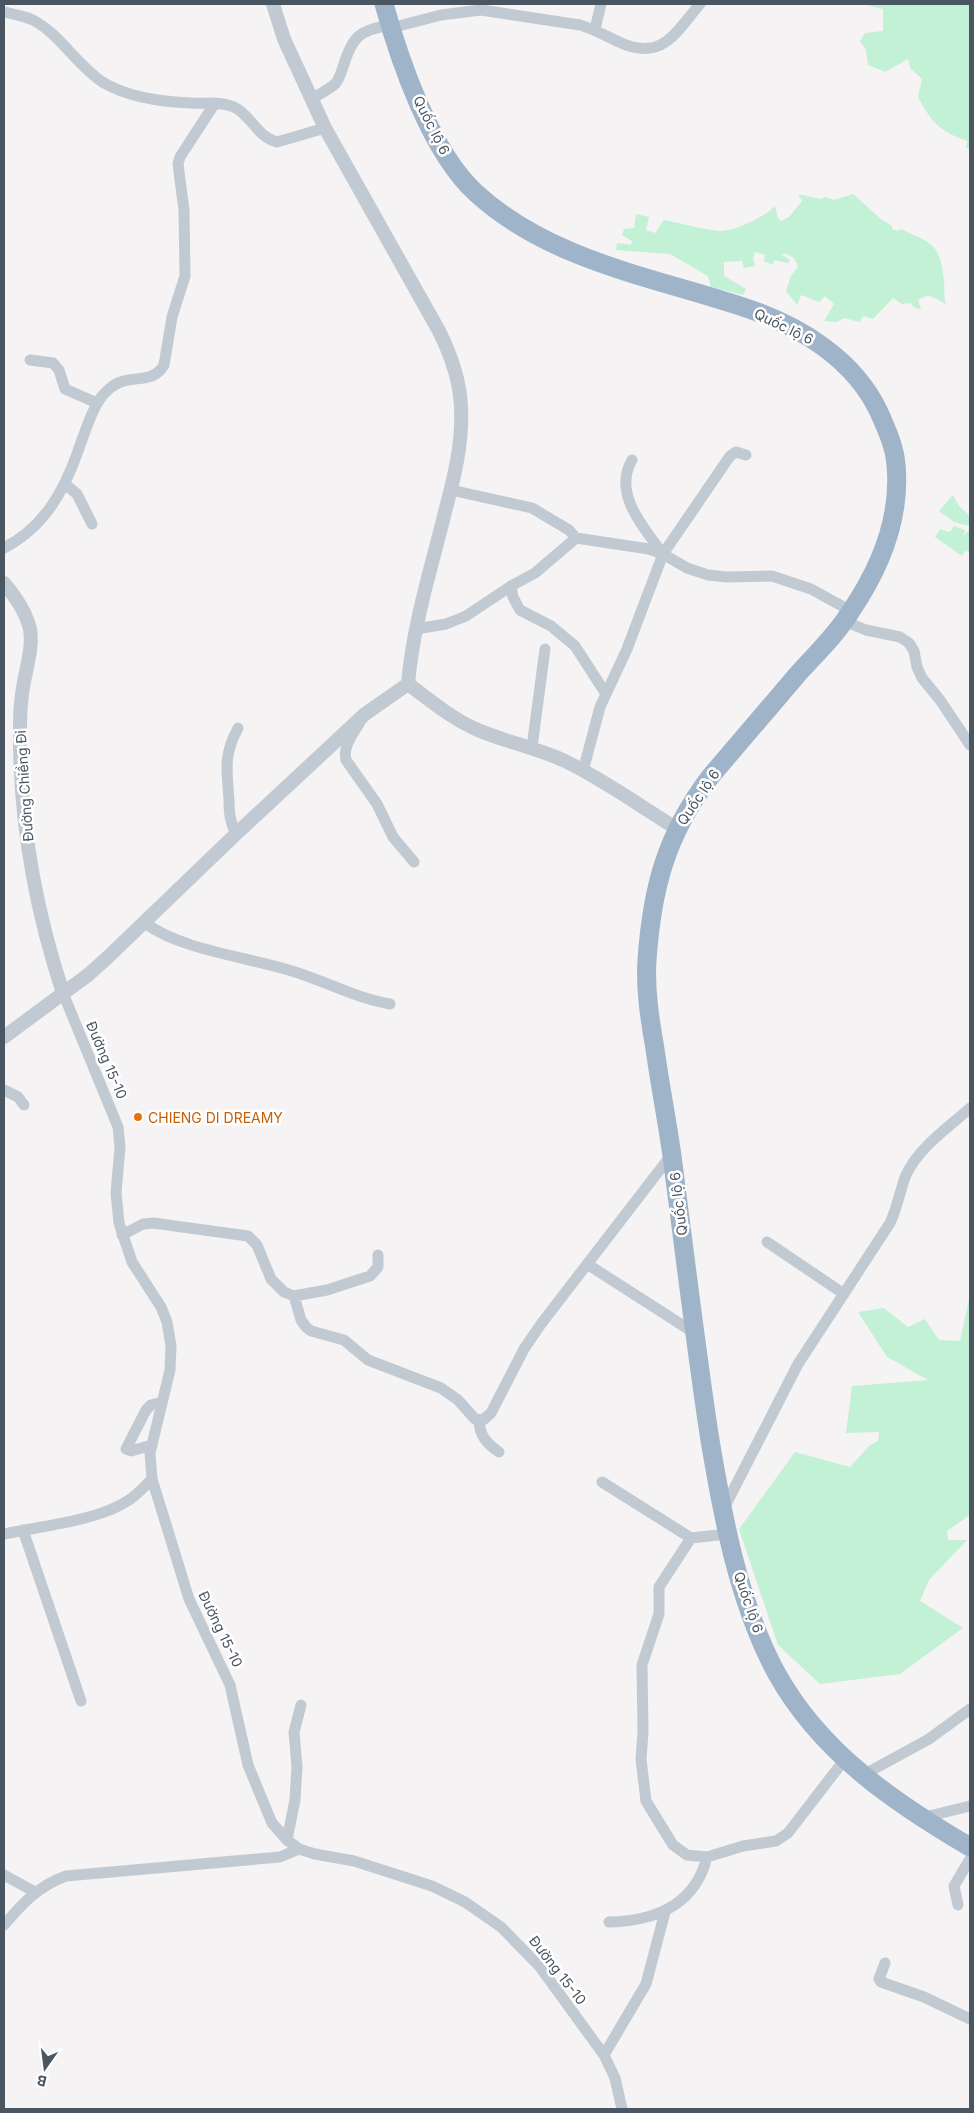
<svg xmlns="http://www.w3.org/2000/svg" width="974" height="2113" viewBox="0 0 974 2113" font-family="Inter,sans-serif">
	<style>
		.green { fill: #c3f1d5 }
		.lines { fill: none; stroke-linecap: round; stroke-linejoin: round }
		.minor { stroke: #c1cad2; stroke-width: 11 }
		.tertiary { stroke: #c1cad2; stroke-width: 14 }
		.trunk { stroke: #9fb4c9; stroke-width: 19 }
		.food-dot { fill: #e8710a; stroke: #fff; stroke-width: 2 }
		.labels { text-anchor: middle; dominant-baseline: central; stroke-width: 5; stroke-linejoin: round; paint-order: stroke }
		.street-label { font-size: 14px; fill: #4a5661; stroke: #fff }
		.food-label { font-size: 14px; fill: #c56008; stroke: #fff; text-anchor: start }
	</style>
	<rect width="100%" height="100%" fill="#f5f3f3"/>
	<path class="green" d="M 863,4 L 970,4 L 970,149 L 966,148 L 967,141 C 938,130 933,124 918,97 L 922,79 L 910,68 L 908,59 L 885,72 L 868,65 L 866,50 L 860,41 L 865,33 L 883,31 L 883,9 Z
		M 798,194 L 820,199 L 825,197 L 834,200 L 853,194 L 881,219 L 892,226 L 892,229 L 898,231 L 901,229 C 932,244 940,242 944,281 C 945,289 943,295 946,304 L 928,295 L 918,300 L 921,309 L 914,308 L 911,303 L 902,304 L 893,298 L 873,319 L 863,316 L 860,322 L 844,318 L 837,322 L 824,321 L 834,304 L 825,296 L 819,302 L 801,295 L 797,305 L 786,291 L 791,276 L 798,266 L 794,258 L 785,253 L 782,255 L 790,260 L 788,263 L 774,260 L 773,265 L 764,261 L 765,255 L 755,252 L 753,259 L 755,266 L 744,268 L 742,261 L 724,262 L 724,276 L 746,289 L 743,295 L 711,287 L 708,276 L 670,254 L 616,250 L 617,243 L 631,245 L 632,241 L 622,235 L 624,229 L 634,228 L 636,214 L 649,217 L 646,230 L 655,233 L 664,220 C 681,223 700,229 718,231 C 734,232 765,217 775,206 L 778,218 L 781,221 L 789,217 L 802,201 Z
		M 953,495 L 959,506 L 970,516 L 970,526 L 954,522 L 939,511 Z
		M 954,526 L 965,530 L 964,536 L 969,530 L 970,531 L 970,552 L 965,551 L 962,556 L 935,537 L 940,529 L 950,532 Z
		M 970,1295 L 970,1515 L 947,1531 L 948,1540 L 967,1540 L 929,1580 L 920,1601 L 963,1628 L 900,1674 L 820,1684 L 778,1645 L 739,1529 L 795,1452 L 850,1467 L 870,1445 L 878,1441 L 879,1432 L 846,1433 L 852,1386 L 928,1380 L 887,1357 L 858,1312 L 884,1308 L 908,1327 L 925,1319 L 939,1340 L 960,1341 Z"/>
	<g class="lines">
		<path class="minor" d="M 4,12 C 13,14 24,16 33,20 C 61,35 77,66 104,83 C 130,98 163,102 192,103 C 206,104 221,101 234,107 C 251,115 257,137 277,142 L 325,128
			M 391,28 L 441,15 L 481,10 L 580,25 C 594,29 606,36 619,42 C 662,62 675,33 700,4
			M 595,29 L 601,4
			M 312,99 C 319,94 328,90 335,84 C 339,80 341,73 343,67 C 352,37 359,30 390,25
			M 30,360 L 53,363 L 59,370 L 65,389 L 97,403
			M 632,460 C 612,494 645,529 663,554
			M 65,484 L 77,494 L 92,524
			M 451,490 L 532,508 L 569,530 L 576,538 L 649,549 L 663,554 L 687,568 L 708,575 L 727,577 L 772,576 L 811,589 L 851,611
			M 4,548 C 43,528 64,492 78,451 C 84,435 89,417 98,402 C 103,393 114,383 124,381 C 139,377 155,381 164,365 L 172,317 L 185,276 L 184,210 L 178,164 L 180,157 L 215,103
			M 511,586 L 513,597 L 520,610 L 551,626 L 575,646 L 606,694
			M 844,621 L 866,630 L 900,637 L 909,643 L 914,651 L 917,667 L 922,678 L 940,700 L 970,745
			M 416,629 L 446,624 L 466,616 L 511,586 L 535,573 L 576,538
			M 361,720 C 355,732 342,746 346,760 L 377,804 L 393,837 L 414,862
			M 532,747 L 545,649
			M 583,771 L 600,707 L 627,649 L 663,554 L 730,456 L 736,452 L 746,455
			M 236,834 C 230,822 229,813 229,800 C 227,770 223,756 238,728
			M 145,923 C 181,950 248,957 292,971 C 325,981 355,998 390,1004
			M 63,993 L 118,1127 L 120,1147 L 116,1193 L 119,1223 L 132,1262 L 161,1307 L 167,1322 L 171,1346 L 170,1370 L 150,1453 L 152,1479 L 189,1599 L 230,1685 L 248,1765 L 272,1823 L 287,1840 L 299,1849 L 315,1854 L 354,1861 L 432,1886 L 465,1902 L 501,1927 L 540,1967 L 604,2055 L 615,2078 L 622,2109
			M 4,1090 L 18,1097 L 24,1105
			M 122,1235 L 143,1224 L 153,1223 L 248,1236 L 257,1245 L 271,1279 L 284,1292 L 294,1296 L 327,1290 L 370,1276 L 378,1267 L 378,1255
			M 767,1242 L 844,1294
			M 587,1264 L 693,1332
			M 294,1296 L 301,1320 L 306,1327 L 311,1331 L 344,1340 L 368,1360 L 441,1388 L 458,1400 L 475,1419 L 483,1420 L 491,1413 L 524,1349 L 541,1324 L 672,1154
			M 479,1420 C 479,1435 487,1444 499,1452
			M 152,1445 L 131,1451 L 126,1449 L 146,1410 L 151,1405 L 162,1402
			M 602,1482 L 691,1538 L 727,1534
			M 722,1512 L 798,1364 L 890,1223 C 898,1206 900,1190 906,1175 C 919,1147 948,1128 970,1108
			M 23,1530 L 81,1701
			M 4,1534 C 41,1526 98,1521 129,1500 C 138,1494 145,1486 152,1479
			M 691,1538 L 659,1587 L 659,1614 L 642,1665 L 643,1732 L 641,1759 L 646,1801 L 673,1845 L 687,1855 L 707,1857 L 743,1846 L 776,1841 L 788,1833 L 845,1759
			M 863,1775 L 929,1739 L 970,1709
			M 921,1818 L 970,1806
			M 287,1840 L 295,1800 L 297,1767 L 294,1732 L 301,1705
			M 4,1875 L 35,1892
			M 958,1905 L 954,1886 L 970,1859
			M 609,1922 C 655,1921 695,1905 707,1857
			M 4,1925 C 22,1904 38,1886 66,1876 L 280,1857 L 299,1849
			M 885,1963 L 879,1979 L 881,1982 L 924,1997 L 970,2019
			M 604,2055 L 646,1984 L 665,1912"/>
		<path class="tertiary" d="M 273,4 L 284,39 L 325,128 L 439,331 C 451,355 460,380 461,407 C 463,443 454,478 445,512 C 431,569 413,625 408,684 C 430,700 452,719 478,730 C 506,742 537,748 565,761 C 604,780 640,806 676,828
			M 4,583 C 15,596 26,612 30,629 C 33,646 27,665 24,682 C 21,697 20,712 20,727 C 19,817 35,908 63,993
			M 4,1037 L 88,975 L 108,957 L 236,834 L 365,714 L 408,684"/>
		<path class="trunk" d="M 384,4 C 400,62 431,152 476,193 C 550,261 654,277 746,308 C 800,326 854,359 879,412 C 886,428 895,447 896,465 C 901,518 880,568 851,611 C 837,634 815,655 797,675 C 768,709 739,743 710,777 C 666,835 652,888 647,960 C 645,990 650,1020 655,1049 C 660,1085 667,1120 672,1156 C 684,1248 695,1341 709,1434 C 722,1513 738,1603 777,1674 C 821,1753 895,1803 970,1847"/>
	</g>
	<circle class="food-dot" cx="138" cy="1117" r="5"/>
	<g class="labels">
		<g class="street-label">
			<text transform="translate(432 125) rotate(63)">Quốc lộ 6</text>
			<text transform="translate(784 326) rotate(26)">Quốc lộ 6</text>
			<text transform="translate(24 786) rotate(-94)">Đường Chiềng Đi</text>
			<text transform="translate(698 797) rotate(-56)">Quốc lộ 6</text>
			<text transform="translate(107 1060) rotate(67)">Đường 15-10</text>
			<text transform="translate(678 1204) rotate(-97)">Quốc lộ 6</text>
			<text transform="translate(749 1602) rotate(71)">Quốc lộ 6</text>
			<text transform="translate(221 1629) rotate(64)">Đường 15-10</text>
			<text transform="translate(558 1970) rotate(52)">Đường 15-10</text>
		</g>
		<g class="food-label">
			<text x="148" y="1117">CHIENG DI DREAMY</text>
		</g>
	</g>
	<rect width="974" height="2113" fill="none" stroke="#4a5661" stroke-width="10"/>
	<g transform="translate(45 2068) rotate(194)" stroke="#ffffff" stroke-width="4" paint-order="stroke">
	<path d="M0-4L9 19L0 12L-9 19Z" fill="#4a5661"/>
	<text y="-8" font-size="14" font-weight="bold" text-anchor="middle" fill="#4a5661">B</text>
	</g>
</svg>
